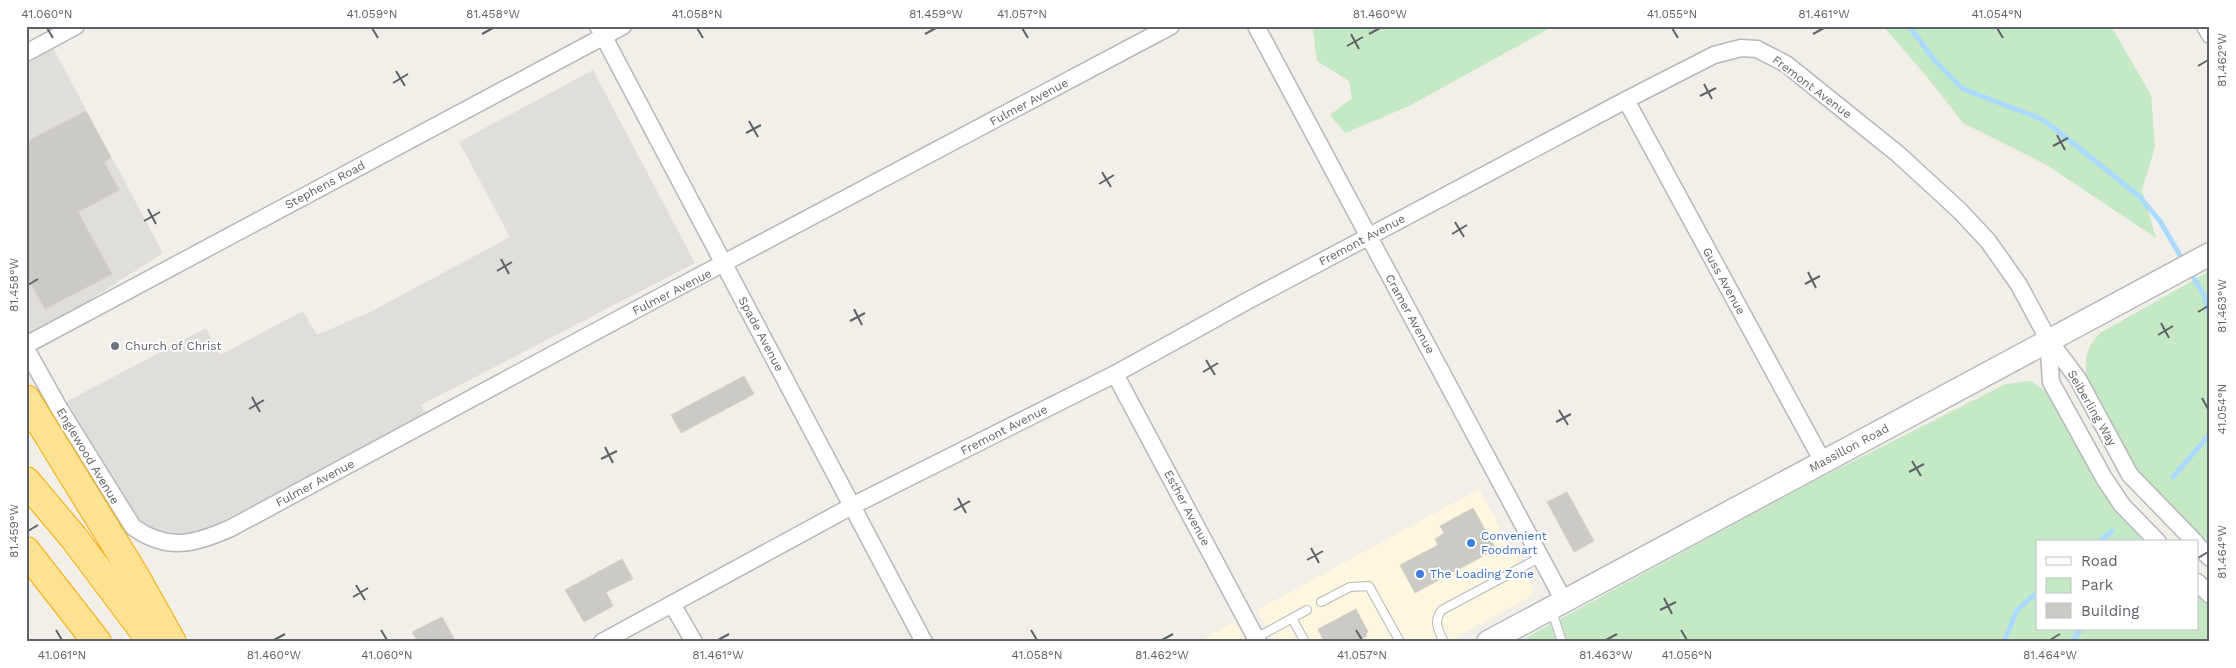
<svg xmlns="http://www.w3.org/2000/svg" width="2236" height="668" viewBox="0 0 2236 668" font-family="'Work Sans',sans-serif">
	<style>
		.commercial { fill: #fef7e0 }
		.industrial { fill: #e0deda }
		.green { fill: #c5e8c5 }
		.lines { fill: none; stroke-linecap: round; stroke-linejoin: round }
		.stream { stroke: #aadaff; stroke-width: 5 }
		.building { fill: #cccac5; stroke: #d6d1c6 }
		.lane-casing { stroke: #b5b8bc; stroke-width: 10 }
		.street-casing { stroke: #b5b8bc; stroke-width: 19 }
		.secondary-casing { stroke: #b6babf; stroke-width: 25 }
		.highway-casing { stroke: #f9ab00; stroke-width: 30 }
		.lane { stroke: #fff; stroke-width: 8 }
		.street { stroke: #fff; stroke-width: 16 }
		.secondary { stroke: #fff; stroke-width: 22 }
		.highway { stroke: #fde293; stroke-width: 28 }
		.ticks { fill: none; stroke: #5f6368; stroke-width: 2 }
		.worship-dot { fill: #6b7280; stroke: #fff; stroke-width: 2 }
		.shop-dot { fill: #3f7fe0; stroke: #fff; stroke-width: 2 }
		.labels { text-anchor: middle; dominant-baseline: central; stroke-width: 4; stroke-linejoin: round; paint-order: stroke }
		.street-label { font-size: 12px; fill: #5f6368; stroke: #fff }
		.worship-label { font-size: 12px; fill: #5b616d; stroke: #fff; text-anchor: start }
		.shop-label { font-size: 12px; fill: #366cbe; stroke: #fff; text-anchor: start }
		.neatline { fill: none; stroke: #5f6368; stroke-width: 2 }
		.ticks-label { font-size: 12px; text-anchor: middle; fill: #5f6368 }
	</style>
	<rect width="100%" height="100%" fill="#f1efe8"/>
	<path class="commercial" d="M 1479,489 L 1534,590 L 1532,596 L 1446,642 L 1274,642 L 1257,610 Z
		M 1242,619 L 1254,642 L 1197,642 L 1227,626 Z"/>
	<path class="industrial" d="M 52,46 L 163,253 L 29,339 L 26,334 L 26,60 Z
		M 593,70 L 695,263 L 421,405 L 427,415 L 210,533 L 162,537 L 131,517 L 62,404 L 206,328 L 220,355 L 303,311 L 317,335 L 370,312 L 510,237 L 459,142 Z"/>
	<path class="green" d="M 1317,26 L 1554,26 L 1409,106 L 1345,133 L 1330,115 L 1352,98 L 1349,81 L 1317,61 L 1313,31 Z
		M 1883,26 L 2111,26 L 2151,95 L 2155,147 L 2142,190 L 2156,238 L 2045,164 L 1963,123 L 1927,77 Z
		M 2210,271 L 2210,548 L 2139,472 L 2088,381 C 2083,362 2086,348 2100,333 Z
		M 2031,381 L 2048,393 L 2072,436 L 2138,531 L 2149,542 L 2037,542 L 2037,629 L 2197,629 L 2197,593 L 2210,606 L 2210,642 L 1518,642 L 1806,485 L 2006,384 Z"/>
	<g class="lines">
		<path class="stream" d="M 1909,26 L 1935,61 L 1963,89 L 2039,118 L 2053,127 L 2140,197 L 2160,221 L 2184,262
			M 2190,272 L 2204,295 L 2210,317
			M 2173,477 L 2210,434
			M 2099,542 L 2112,531
			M 2004,642 L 2017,610 L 2037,593
			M 2072,642 L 2081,629"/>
	</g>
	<path class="building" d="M 86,111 L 111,158 L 104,162 L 119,190 L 78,212 L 112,274 L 45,309 L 26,275 L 26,142 Z
		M 744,376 L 754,394 L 681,433 L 671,415 Z
		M 1567,492 L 1594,541 L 1574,552 L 1547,502 Z
		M 1473,508 L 1496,549 L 1415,593 L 1400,565 L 1438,545 L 1435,539 L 1444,533 L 1440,526 Z
		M 622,559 L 633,579 L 606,592 L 613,606 L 584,622 L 565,590 Z
		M 1356,609 L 1368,632 L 1366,634 L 1367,636 L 1356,642 L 1324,642 L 1318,629 Z
		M 442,617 L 456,642 L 418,642 L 412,632 Z"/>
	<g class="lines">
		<defs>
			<path id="lane" d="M 1321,602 L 1350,587 L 1369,586 L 1400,642
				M 1552,611 L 1562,642
				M 1292,618 L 1305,642
				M 1256,638 L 1307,610
				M 1444,642 C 1438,630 1433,621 1442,610 L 1541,557"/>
			<path id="street" d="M 598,26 L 924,642
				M 1256,26 L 1564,601
				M 2205,26 L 2210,35
				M 26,53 L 76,26
				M 1626,100 L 1823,462
				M 2048,339 L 2051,382 L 2104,478 L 2122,505 L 2158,542
				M 26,345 L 623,26
				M 26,349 L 59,408 L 133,527 C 168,552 195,544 231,528 L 654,300 L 1171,26
				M 1115,374 L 1258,642
				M 2197,545 L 2210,558
				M 2197,582 L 2210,595
				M 672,604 L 694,642
				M 602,642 L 852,506 L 1115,374 L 1249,300 L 1626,100 L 1714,55 L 1741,48 L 1757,49 L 1786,64 L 1898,154 L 1960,211 L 1988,241 L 2019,285 L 2048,339 L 2078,379 L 2130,475 L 2195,542"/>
			<path id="secondary" d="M 1488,642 L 2210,254"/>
			<path id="highway" d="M 26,399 L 135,576 L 172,642
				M 26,481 L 74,538 L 152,642
				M 26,551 L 97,642"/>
		</defs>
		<use href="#lane" class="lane-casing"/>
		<use href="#street" class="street-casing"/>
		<use href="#secondary" class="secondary-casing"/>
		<use href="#highway" class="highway-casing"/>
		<use href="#lane" class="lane"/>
		<use href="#street" class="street"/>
		<use href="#secondary" class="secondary"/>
		<use href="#highway" class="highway"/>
	</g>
	<path class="ticks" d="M 47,28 L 53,38M 372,28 L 378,38M 697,28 L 703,38M 1022,28 L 1028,38M 1672,28 L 1678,38M 1997,28 L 2003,38M 482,34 L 493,28M 925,34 L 936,28M 1351,34 L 1359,49M 1369,34 L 1380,28M 1813,34 L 1824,28M 1347,46 L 1363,37M 2198,66 L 2208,60M 396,71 L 405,86M 393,83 L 408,74M 1704,84 L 1712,99M 1700,96 L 1716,88M 749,121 L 758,137M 746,133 L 761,125M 2057,135 L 2065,150M 2053,146 L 2068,138M 1102,172 L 1111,187M 1099,184 L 1114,175M 148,209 L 156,224M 144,221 L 160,212M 1455,222 L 1464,237M 1452,234 L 1467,225M 501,259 L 509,274M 497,271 L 512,262M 1808,272 L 1816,288M 1805,284 L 1820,276M 28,285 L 38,279M 854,309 L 862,325M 2198,312 L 2208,306M 850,321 L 865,313M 2161,323 L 2169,338M 2158,335 L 2173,326M 1206,360 L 1215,375M 1203,372 L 1218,363M 252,397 L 260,412M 2202,398 L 2208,409M 249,409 L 264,400M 1559,410 L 1568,425M 1556,422 L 1571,414M 605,447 L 613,463M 601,459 L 617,451M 1912,461 L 1921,476M 1909,472 L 1924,464M 958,498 L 966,513M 954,510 L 970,501M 28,531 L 38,525M 1311,548 L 1319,563M 2198,558 L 2208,552M 1307,560 L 1323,551M 356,585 L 365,600M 353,597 L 368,588M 1664,598 L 1672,614M 1660,610 L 1676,602M 56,630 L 62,640M 381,630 L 387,640M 1031,630 L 1037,640M 1356,630 L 1362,640M 1681,630 L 1687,640M 274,640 L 285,634M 718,640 L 729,634M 1162,640 L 1173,634M 1606,640 L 1617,634M 2050,640 L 2060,634"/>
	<circle class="worship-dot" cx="115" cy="346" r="5"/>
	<g class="shop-dot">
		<circle cx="1471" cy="543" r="5"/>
		<circle cx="1420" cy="574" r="5"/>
	</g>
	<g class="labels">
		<g class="street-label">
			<text transform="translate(1812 87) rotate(37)">Fremont Avenue</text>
			<text transform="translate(1029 102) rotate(-28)">Fulmer Avenue</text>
			<text transform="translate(325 185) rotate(-28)">Stephens Road</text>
			<text transform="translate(1362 240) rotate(-28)">Fremont Avenue</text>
			<text transform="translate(1724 281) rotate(61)">Guss Avenue</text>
			<text transform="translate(672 292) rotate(-27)">Fulmer Avenue</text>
			<text transform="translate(1410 314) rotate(61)">Cramer Avenue</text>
			<text transform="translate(761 334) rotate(62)">Spade Avenue</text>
			<text transform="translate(2092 408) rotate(60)">Seiberling Way</text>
			<text transform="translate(1004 430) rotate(-27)">Fremont Avenue</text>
			<text transform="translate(1849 448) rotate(-28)">Massillon Road</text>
			<text transform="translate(88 456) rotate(59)">Englewood Avenue</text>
			<text transform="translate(315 483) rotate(-28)">Fulmer Avenue</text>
			<text transform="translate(1187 508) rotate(62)">Esther Avenue</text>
		</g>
		<g class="worship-label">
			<text x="125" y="346">Church of Christ</text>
		</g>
		<g class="shop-label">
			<text x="1481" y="536">Convenient<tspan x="1481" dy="14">Foodmart</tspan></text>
			<text x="1430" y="574">The Loading Zone</text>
		</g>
	</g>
	<rect width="2236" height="668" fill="none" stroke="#ffffff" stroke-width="55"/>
	<rect x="2036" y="540" width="162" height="90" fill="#ffffff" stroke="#bfc1c3"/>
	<rect x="2046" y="557" width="25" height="8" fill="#ffffff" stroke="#bfc1c3"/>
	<text x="2081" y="566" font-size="15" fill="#5f6368">Road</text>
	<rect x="2046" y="578" width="25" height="15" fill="#c5e8c5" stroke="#bfc1c3"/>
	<text x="2081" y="590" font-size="15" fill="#5f6368">Park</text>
	<rect x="2046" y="603" width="25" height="15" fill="#cccac5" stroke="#bfc1c3"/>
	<text x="2081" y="616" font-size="15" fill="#5f6368">Building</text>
	<rect x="28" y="28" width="2180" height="612" class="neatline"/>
	<g class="ticks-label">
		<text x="47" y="18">41.060°N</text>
		<text x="372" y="18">41.059°N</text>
		<text x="493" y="18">81.458°W</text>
		<text x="697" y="18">41.058°N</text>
		<text x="936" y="18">81.459°W</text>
		<text x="1022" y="18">41.057°N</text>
		<text x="1380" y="18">81.460°W</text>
		<text x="1672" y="18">41.055°N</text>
		<text x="1824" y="18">81.461°W</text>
		<text x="1997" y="18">41.054°N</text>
		<text transform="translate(2222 60) rotate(-90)" y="4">81.462°W</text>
		<text transform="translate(14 285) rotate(-90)" y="4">81.458°W</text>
		<text transform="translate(2222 306) rotate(-90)" y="4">81.463°W</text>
		<text transform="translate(2222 409) rotate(-90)" y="4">41.054°N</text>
		<text transform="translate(14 531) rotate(-90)" y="4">81.459°W</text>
		<text transform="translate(2222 552) rotate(-90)" y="4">81.464°W</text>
		<text x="62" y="659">41.061°N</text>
		<text x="274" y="659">81.460°W</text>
		<text x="387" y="659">41.060°N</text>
		<text x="718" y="659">81.461°W</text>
		<text x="1037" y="659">41.058°N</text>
		<text x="1162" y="659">81.462°W</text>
		<text x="1362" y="659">41.057°N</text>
		<text x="1606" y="659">81.463°W</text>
		<text x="1687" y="659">41.056°N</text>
		<text x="2050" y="659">81.464°W</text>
	</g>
</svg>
